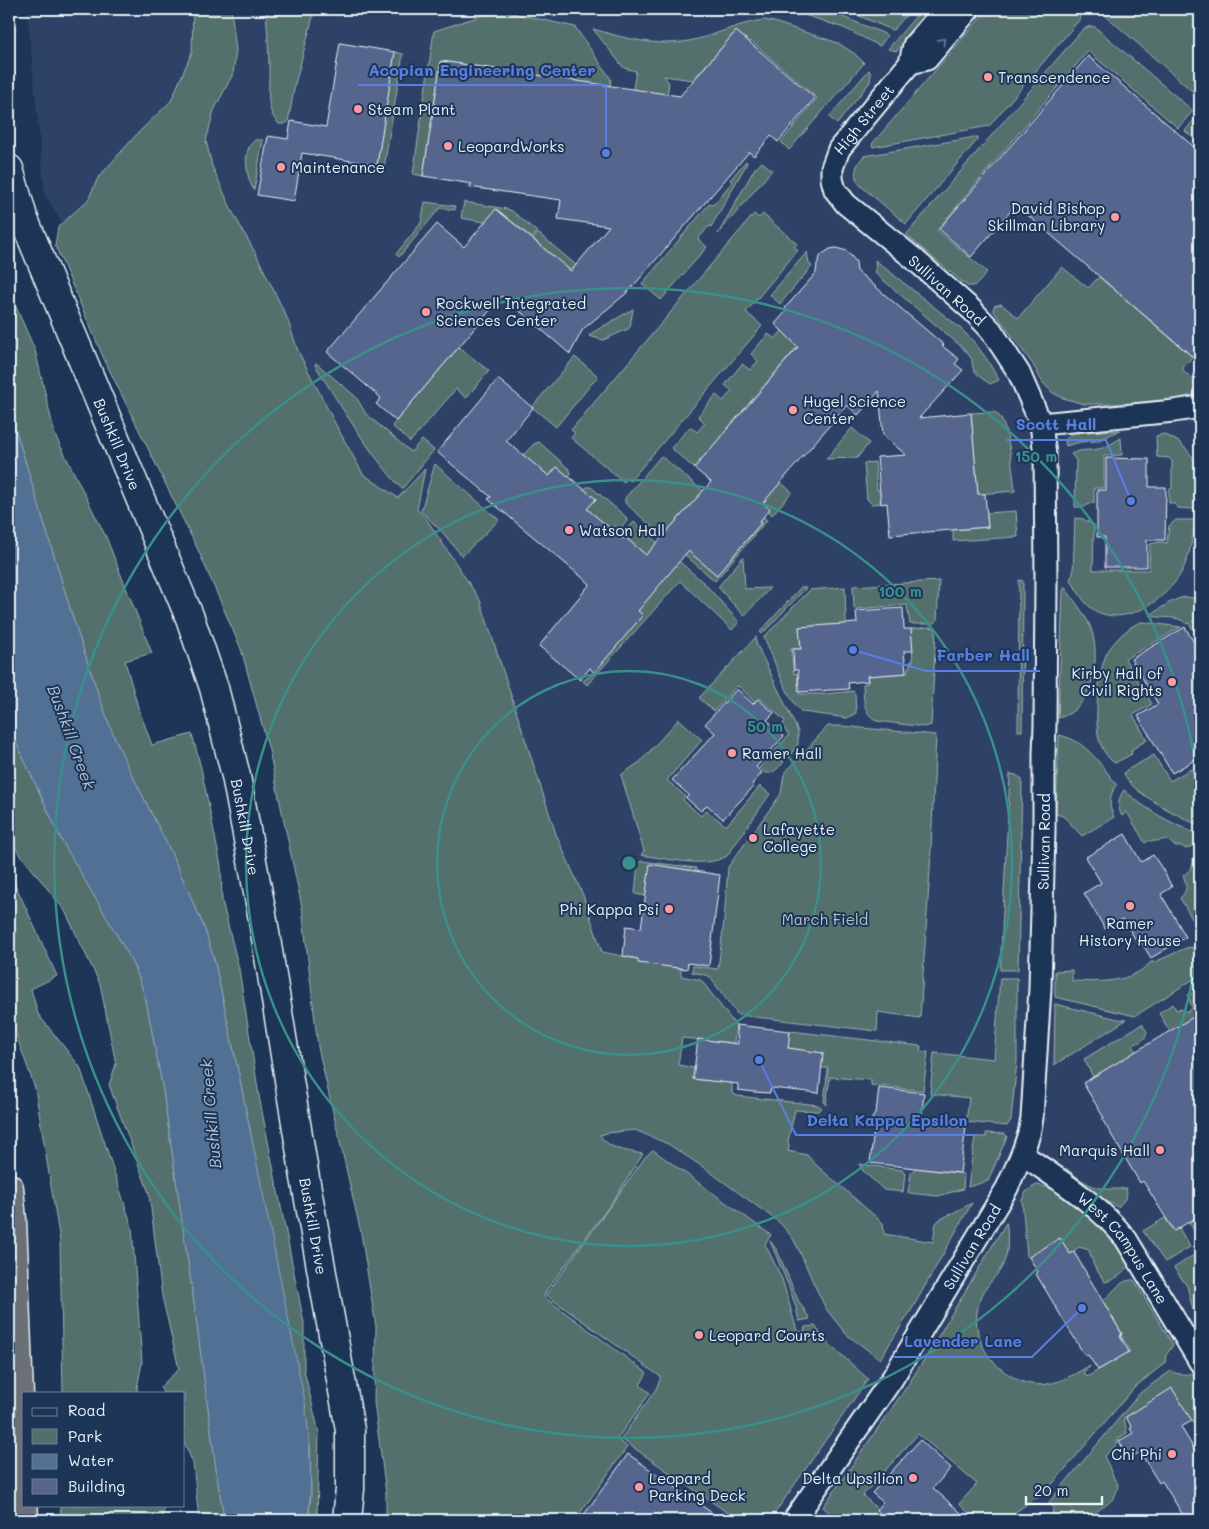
<svg xmlns="http://www.w3.org/2000/svg" width="1209" height="1529" viewBox="0 0 1209 1529" font-family="Mali,sans-serif">
	<style>
		.built { fill: #2e4367 }
		.green { fill: #536f6d; stroke: #9eb0b2 }
		.water { fill: #517094; stroke: #8da4bc }
		.building { fill: #57658d; stroke: #e8f1f8 }
		.lines { fill: none; stroke-linecap: round; stroke-linejoin: round }
		.street-casing { stroke: #e8f1f8; stroke-width: 25 }
		.secondary-casing { stroke: #e8f1f8; stroke-width: 31 }
		.highway-casing { stroke: #e8f1f8; stroke-width: 31 }
		.street { stroke: #1d3557; stroke-width: 21 }
		.secondary { stroke: #1d3557; stroke-width: 28 }
		.highway { stroke: #6a7074; stroke-width: 28 }
		.oneway { stroke: #64778f }
		.ring { fill: none; stroke: #3a8f8a; stroke-width: 2.5 }
		.poi-dot { fill: #ff9aa2; stroke: #1d3557; stroke-width: 2 }
		.labels { text-anchor: middle; dominant-baseline: central; stroke-width: 4; stroke-linejoin: round; paint-order: stroke }
		.poi-label { font-size: 15px; fill: #e8f1f8; stroke: #1d3557; text-anchor: start }
		.street-label { font-size: 15px; fill: #e8f1f8; stroke: #1d3557 }
		.park-label { font-size: 15px; fill: #b4c4c7; stroke: #1d3557 }
		.water-label { font-size: 16px; font-style: italic; fill: #b3c4d5; stroke: #1d3557 }
		.centre { fill: #3a8f8a; stroke: #1d3557; stroke-width: 2.5 }
		.ring-label { font-size: 15px; text-anchor: middle; font-weight: bold; fill: #3a8f8a; stroke: #1d3557; stroke-width: 4; stroke-linejoin: round; paint-order: stroke }
		.leader { fill: none; stroke: #5a7fe2; stroke-width: 2 }
		.callout-dot { fill: #5a7fe2; stroke: #1d3557; stroke-width: 2 }
		.callout-label { font-size: 16px; text-anchor: middle; font-weight: bold; fill: #5a7fe2; stroke: #1d3557; stroke-width: 4; stroke-linejoin: round; paint-order: stroke }
	</style>
	<rect width="100%" height="100%" fill="#1d3557"/>
	<filter id="ink" filterUnits="userSpaceOnUse"><feTurbulence type="fractalNoise" baseFrequency=".02" numOctaves="2"/><feDisplacementMap in="SourceGraphic" scale="10" xChannelSelector="R" yChannelSelector="G"/><feConvolveMatrix kernelMatrix="1 2 1 2 8 2 1 2 1" color-interpolation-filters="sRGB"/></filter>
	<g filter="url(#ink)">
		<path class="built" d="M 27,9 L 1200,9 L 1200,1520 L 400,1520 L 391,1401 L 285,746 L 91,285 L 58,215 L 45,195 Z"/>
		<path class="green" d="M 193,9 L 231,9 L 236,50 L 233,74 L 214,110 L 206,141 L 212,166 L 232,211 L 258,258 L 287,318 L 298,351 L 337,427 L 363,474 L 398,498 L 425,469 L 417,509 L 427,520 L 480,600 L 556,834 L 583,895 L 602,952 L 681,968 L 681,976 L 701,980 L 736,1026 L 734,1043 L 682,1038 L 678,1065 L 694,1068 L 693,1079 L 732,1083 L 732,1093 L 737,1096 L 818,1105 L 822,1108 L 818,1111 L 795,1110 L 788,1141 L 789,1146 L 788,1151 L 807,1155 L 815,1164 L 883,1223 L 884,1234 L 933,1242 L 936,1223 L 939,1220 L 972,1203 L 912,1309 L 880,1359 L 846,1334 L 826,1309 L 813,1282 L 800,1252 L 792,1237 L 780,1223 L 706,1169 L 668,1144 L 635,1130 L 607,1133 L 600,1135 C 609,1150 628,1151 643,1154 L 613,1201 L 546,1291 L 544,1297 L 647,1373 L 640,1385 L 650,1393 L 617,1439 L 627,1447 L 575,1520 L 386,1520 L 386,1493 L 374,1402 L 376,1327 L 361,1233 L 318,1047 L 302,907 L 269,750 L 241,649 L 199,552 L 104,359 L 55,245 L 58,227 L 88,200 L 98,178 L 137,134 L 171,101 L 192,52 Z
			M 266,9 L 315,9 L 295,84 L 288,122 L 284,124 L 279,124 C 264,110 270,86 269,68 C 269,48 267,28 266,9 Z
			M 787,9 L 823,9 L 885,34 L 887,36 L 880,46 L 844,28 Z
			M 843,9 L 912,9 L 894,29 L 892,30 Z
			M 922,9 L 932,9 L 897,51 L 888,49 Z
			M 988,9 L 1074,9 L 1079,13 L 1080,19 L 989,126 L 873,147 L 872,144 Z
			M 1130,9 L 1200,9 L 1200,98 L 1104,14 L 1108,12 Z
			M 499,10 L 575,27 L 611,79 L 610,86 L 441,61 L 423,176 L 413,174 L 434,31 Z
			M 764,20 L 774,22 L 838,43 L 855,54 L 864,63 L 789,150 L 781,142 L 817,98 L 751,41 L 749,42 L 736,31 L 693,80 L 664,76 L 669,83 L 662,126 L 633,89 L 636,71 L 624,68 L 593,29 C 624,38 656,47 689,41 C 715,36 738,23 764,20 Z
			M 1091,26 L 1095,27 L 1193,111 L 1178,128 L 1088,51 L 937,230 L 987,272 C 981,279 977,288 967,286 L 906,235 L 1083,29 Z
			M 395,52 L 403,54 L 384,167 L 377,165 Z
			M 869,70 L 871,74 L 870,82 L 837,124 L 829,117 Z
			M 1198,115 L 1200,117 L 1200,144 L 1185,131 Z
			M 976,137 L 978,137 L 978,139 L 906,224 L 861,186 C 852,176 855,165 864,156 Z
			M 255,140 L 263,140 L 254,190 C 247,180 244,158 249,147 C 251,144 253,142 255,140 Z
			M 746,161 L 747,163 L 711,227 L 709,226 L 698,239 L 707,247 L 661,300 L 642,284 L 710,203 L 713,205 L 732,182 L 730,180 Z
			M 762,162 L 772,170 L 718,234 L 755,168 L 756,168 Z
			M 425,202 L 455,206 L 455,210 L 440,208 L 399,257 L 396,254 L 421,223 Z
			M 464,202 L 507,209 L 512,211 L 537,232 L 532,238 L 497,209 L 485,222 L 461,218 Z
			M 754,214 L 759,218 L 763,214 L 797,244 L 794,247 L 798,250 L 746,312 L 762,326 L 630,481 L 627,478 L 624,482 L 571,438 L 575,433 L 571,430 Z
			M 538,233 L 576,265 L 571,271 L 533,239 Z
			M 807,252 L 809,264 L 812,266 L 780,304 L 770,295 Z
			M 875,260 L 959,327 L 974,342 L 986,358 L 999,380 L 990,384 C 980,377 971,372 972,359 L 963,348 L 876,274 Z
			M 1062,267 L 1088,288 L 1099,277 L 1192,357 L 1183,368 L 1183,371 L 1200,385 L 1200,393 L 1176,399 L 1146,404 L 1084,404 L 1063,398 L 1053,393 L 1043,383 L 1032,363 L 993,310 L 994,306 L 1001,304 L 1018,318 Z
			M 9,291 L 35,350 L 55,435 L 106,537 L 152,653 L 125,661 L 138,707 L 152,745 L 192,734 L 201,768 L 221,866 L 222,901 L 239,969 L 259,1096 L 304,1323 L 304,1370 L 319,1433 L 317,1520 L 308,1520 L 311,1495 L 310,1444 L 297,1368 L 239,1075 L 215,963 L 204,927 L 169,848 L 129,769 L 113,734 L 101,702 L 76,628 L 9,408 Z
			M 633,309 L 630,327 L 628,329 L 603,340 L 589,336 L 590,334 Z
			M 782,331 L 809,333 L 694,468 L 671,448 L 690,427 L 697,432 L 705,423 L 698,416 L 716,395 L 723,401 L 732,391 L 725,385 L 742,364 L 750,370 L 758,361 L 751,354 L 768,334 L 775,339 Z
			M 459,347 L 489,371 L 466,398 L 456,389 L 410,442 L 392,426 Z
			M 575,357 L 598,376 L 556,427 L 532,407 Z
			M 316,363 L 356,397 L 366,414 L 411,452 L 422,440 L 434,450 L 402,489 C 368,452 342,408 315,365 Z
			M 991,412 C 994,412 996,412 998,415 C 1009,425 1013,475 1015,491 L 978,494 L 971,413 Z
			M 852,428 L 869,443 L 857,458 L 826,459 Z
			M 1120,430 L 1097,441 L 1080,442 L 1066,446 L 1065,440 L 1072,433 Z
			M 1164,434 L 1179,442 L 1188,451 L 1195,461 L 1196,469 L 1196,508 L 1193,509 L 1178,508 L 1173,503 L 1169,503 L 1169,490 L 1172,488 L 1172,461 L 1169,458 L 1157,457 L 1156,436 Z
			M 1121,438 L 1122,455 L 1104,456 L 1104,488 L 1094,488 L 1094,503 L 1091,503 L 1084,507 L 1075,507 L 1076,460 L 1071,454 C 1081,449 1088,451 1099,449 C 1107,447 1114,442 1121,438 Z
			M 539,442 L 570,470 L 571,473 L 569,477 L 557,467 L 549,476 L 523,455 L 534,444 Z
			M 661,456 L 703,491 L 666,532 L 717,575 L 761,524 L 759,522 L 763,517 L 767,520 L 715,581 L 625,503 L 625,498 Z
			M 875,462 L 877,490 L 880,490 L 881,503 L 872,504 L 867,499 L 864,463 Z
			M 435,464 L 499,520 L 462,556 L 443,533 L 421,511 Z
			M 780,482 L 792,492 L 772,515 L 768,511 L 770,509 L 763,503 Z
			M 587,487 L 591,487 L 626,517 L 627,521 L 620,529 L 615,525 L 611,529 L 587,509 L 596,499 L 584,489 Z
			M 1016,511 L 1018,537 L 953,541 L 953,530 L 988,527 L 987,513 Z
			M 1075,518 L 1083,519 L 1094,525 L 1093,570 L 1149,570 L 1150,544 L 1161,542 L 1167,543 L 1169,526 L 1176,520 L 1194,520 L 1195,523 C 1192,539 1190,556 1182,571 C 1168,599 1121,632 1090,607 C 1082,600 1076,588 1070,579 L 1073,574 Z
			M 634,522 L 705,584 L 739,622 L 732,630 L 680,581 L 587,685 L 583,681 L 594,673 L 642,615 L 638,611 L 659,566 L 625,537 L 627,536 L 624,533 Z
			M 743,557 L 745,589 L 770,588 L 744,616 L 718,587 Z
			M 1019,580 L 1023,581 L 1022,731 L 1018,731 Z
			M 939,581 L 937,620 L 932,624 L 910,624 L 907,605 L 856,609 L 854,608 L 853,586 Z
			M 801,587 L 806,588 L 762,634 L 760,632 Z
			M 845,587 L 846,624 L 799,627 L 801,649 L 791,649 L 794,674 L 797,673 L 799,694 L 826,694 L 853,691 L 855,694 L 856,713 L 847,718 L 802,712 C 787,699 773,657 764,637 L 810,590 Z
			M 1065,587 C 1073,600 1084,612 1090,626 C 1102,655 1094,710 1058,718 L 1063,591 Z
			M 1186,597 L 1200,599 L 1200,641 L 1189,623 L 1187,624 C 1178,614 1161,620 1150,615 C 1162,608 1172,599 1186,597 Z
			M 1142,622 L 1181,627 L 1125,659 L 1152,704 L 1133,715 L 1147,740 L 1131,750 L 1132,754 L 1115,763 C 1107,759 1099,744 1098,734 C 1095,714 1098,674 1106,655 C 1112,643 1129,625 1142,622 Z
			M 929,627 L 935,628 L 936,631 L 931,725 L 925,727 L 877,721 C 862,712 864,700 863,684 L 868,683 L 867,676 L 907,673 L 908,667 L 910,666 L 910,662 L 913,661 L 911,629 Z
			M 756,637 L 756,643 L 796,727 L 798,732 L 798,744 L 791,754 L 787,752 L 781,759 L 784,762 C 776,770 769,779 759,768 L 789,735 L 782,726 L 785,721 L 760,698 L 754,702 L 741,688 L 737,686 L 714,711 L 699,698 Z
			M 679,719 L 702,740 L 667,780 L 685,796 L 683,800 L 701,816 L 706,810 L 725,825 L 727,825 L 760,786 L 770,794 L 727,856 C 706,869 665,858 641,855 L 644,851 L 621,775 L 640,762 Z
			M 828,726 L 841,726 L 936,735 L 930,870 L 920,1018 L 878,1012 L 877,1031 L 738,1015 L 709,976 L 692,972 L 693,966 L 718,969 L 724,921 L 728,867 L 781,794 L 784,774 Z
			M 9,727 L 62,841 L 128,954 L 139,978 L 146,1000 L 163,1090 L 195,1310 L 218,1483 L 223,1511 L 223,1520 L 199,1520 L 193,1463 L 184,1442 L 184,1393 L 163,1393 L 160,1387 L 179,1369 L 162,1296 L 149,1193 L 109,1085 L 116,1064 L 100,984 L 65,911 L 9,840 Z
			M 1059,735 C 1087,741 1100,764 1117,785 C 1109,794 1108,806 1114,817 L 1082,836 L 1063,816 L 1056,814 Z
			M 1154,755 L 1170,781 L 1191,769 L 1200,785 L 1200,826 C 1183,818 1127,791 1124,773 L 1127,770 Z
			M 1010,774 L 1016,775 L 1022,779 L 1018,970 L 1000,970 Z
			M 1124,790 C 1147,811 1171,823 1199,835 L 1200,839 L 1196,844 L 1186,849 L 1181,846 L 1174,846 C 1164,835 1166,841 1154,841 C 1146,841 1152,839 1145,843 L 1127,812 L 1122,816 C 1117,807 1118,798 1124,790 Z
			M 1200,853 L 1200,943 L 1198,939 L 1200,938 L 1197,932 L 1198,929 L 1180,898 C 1188,891 1187,885 1183,875 C 1190,872 1194,865 1193,858 Z
			M 642,861 L 696,868 L 696,871 L 650,865 L 646,896 L 635,894 L 638,863 Z
			M 9,871 L 57,976 L 31,989 L 38,1014 L 80,1067 L 132,1227 L 142,1363 L 137,1388 L 138,1393 L 63,1393 L 60,1241 L 35,1088 L 9,1015 Z
			M 1192,947 L 1200,961 L 1200,975 L 1135,1016 L 1055,997 L 1055,971 L 1072,970 L 1072,981 C 1100,982 1130,984 1151,962 L 1155,962 L 1186,948 Z
			M 1000,978 L 1017,978 L 1017,1061 L 1011,1120 L 1007,1126 L 966,1122 L 969,1098 L 930,1094 L 934,1053 L 994,1059 Z
			M 1192,993 L 1193,993 L 1200,1005 L 1200,1013 L 1170,1032 L 1159,1013 L 1173,1004 L 1176,1010 L 1181,1009 L 1188,1012 L 1192,1008 L 1188,995 Z
			M 1055,1004 L 1118,1019 L 1126,1020 L 1054,1065 Z
			M 1142,1024 L 1147,1032 C 1146,1040 1139,1042 1133,1045 L 1136,1052 L 1093,1077 L 1084,1059 Z
			M 790,1031 L 921,1046 L 920,1052 L 928,1052 L 923,1091 L 871,1085 L 871,1080 L 830,1077 L 826,1105 L 824,1102 L 828,1068 L 821,1068 L 823,1053 L 788,1048 Z
			M 986,1133 L 1005,1134 L 1007,1136 L 1006,1139 L 988,1181 L 968,1187 L 975,1137 L 986,1137 Z
			M 653,1150 L 771,1235 L 765,1244 L 782,1279 L 797,1331 L 804,1332 L 805,1327 L 815,1326 L 824,1339 L 868,1379 L 770,1520 L 738,1520 L 621,1439 L 656,1389 L 661,1377 L 546,1295 L 646,1156 Z
			M 859,1164 L 902,1170 L 905,1174 L 903,1192 L 884,1190 L 864,1172 Z
			M 915,1168 L 964,1174 L 963,1189 L 938,1196 L 908,1193 L 911,1173 Z
			M 1066,1168 C 1087,1186 1099,1192 1127,1188 L 1126,1191 L 1127,1193 L 1125,1199 L 1118,1207 C 1097,1197 1082,1185 1064,1170 Z
			M 1036,1185 C 1063,1187 1096,1219 1112,1238 C 1119,1246 1124,1256 1130,1264 C 1125,1273 1115,1280 1105,1282 L 1094,1266 L 1089,1250 L 1079,1247 L 1070,1254 L 1060,1238 L 1029,1257 L 1027,1256 L 1022,1200 L 1026,1192 Z
			M 1200,1215 L 1200,1241 L 1189,1222 Z
			M 1165,1218 L 1174,1231 L 1179,1228 L 1190,1247 L 1165,1262 L 1143,1231 Z
			M 1006,1223 L 1007,1225 C 1007,1236 1009,1249 1005,1259 C 1002,1271 993,1278 986,1288 C 966,1320 979,1357 1011,1376 C 1039,1394 1063,1381 1089,1366 L 1090,1367 L 1083,1372 L 1087,1377 L 1130,1351 L 1121,1335 L 1122,1333 L 1103,1301 C 1113,1293 1120,1279 1134,1280 L 1173,1345 L 1166,1355 L 1165,1363 L 1135,1387 L 1042,1496 L 1034,1499 L 1014,1513 L 1014,1517 L 1001,1520 L 974,1520 L 974,1518 L 959,1504 L 977,1484 L 918,1434 L 863,1495 L 886,1518 L 884,1520 L 838,1520 L 823,1507 L 906,1388 L 929,1352 Z
			M 770,1241 L 777,1250 L 798,1300 L 810,1319 L 799,1321 L 796,1307 L 789,1287 Z
			M 1197,1253 L 1200,1256 L 1200,1317 L 1193,1310 L 1187,1286 L 1174,1268 Z
			M 1171,1371 C 1177,1375 1187,1375 1192,1373 L 1200,1386 L 1200,1435 L 1172,1389 L 1124,1418 L 1127,1433 L 1118,1439 L 1117,1444 L 1104,1457 C 1110,1466 1111,1476 1118,1484 C 1116,1503 1106,1503 1094,1514 L 1095,1520 L 1052,1520 L 1053,1507 L 1049,1502 L 1141,1392 Z
			M 61,1505 L 164,1505 L 162,1520 L 60,1520 Z"/>
		<path class="water" d="M 9,408 L 76,628 L 101,702 L 113,734 L 129,769 L 169,848 L 204,927 L 215,963 L 239,1075 L 305,1402 C 310,1444 313,1478 308,1520 L 223,1520 L 223,1511 L 218,1483 L 195,1310 L 163,1090 L 146,1000 L 139,978 L 128,954 L 62,841 L 9,727 Z"/>
		<path class="building" d="M 736,31 L 815,98 L 778,142 L 771,136 L 754,156 L 749,152 L 628,292 L 583,329 L 570,354 L 502,296 L 396,421 L 376,404 L 381,398 L 327,352 L 437,224 L 464,247 L 496,209 L 571,271 L 609,226 L 558,219 L 561,200 L 469,187 L 472,184 L 423,176 L 441,61 L 680,96 Z
			M 340,43 L 395,52 L 377,165 L 302,153 L 294,201 L 257,195 L 268,136 L 288,139 L 291,121 L 326,127 Z
			M 1088,56 L 1200,152 L 1200,363 L 1016,205 L 971,257 L 939,229 Z
			M 836,248 L 847,251 L 856,262 L 857,271 L 944,345 L 942,346 L 959,359 L 955,364 L 963,370 L 919,418 L 971,413 L 978,494 L 985,494 L 988,527 L 890,535 L 887,503 L 881,504 L 877,457 L 906,455 L 883,435 L 879,391 L 858,415 L 847,405 L 763,503 L 770,509 L 759,522 L 761,523 L 717,575 L 688,551 L 638,611 L 643,615 L 594,673 L 590,668 L 580,680 L 539,646 L 590,584 L 488,499 L 491,497 L 437,452 L 498,379 L 533,408 L 506,441 L 549,476 L 557,467 L 596,499 L 587,509 L 623,539 L 625,537 L 646,555 L 711,482 L 694,468 L 798,347 L 775,324 L 787,310 L 785,308 L 816,273 L 817,264 L 821,255 L 830,249 Z
			M 1106,458 L 1149,459 L 1149,487 L 1166,487 L 1165,540 L 1147,540 L 1147,567 L 1105,567 L 1105,537 L 1097,537 L 1097,490 L 1106,490 Z
			M 903,608 L 904,629 L 911,629 L 913,651 L 904,651 L 906,673 L 867,676 L 868,681 L 848,683 L 849,689 L 799,692 L 798,670 L 794,670 L 793,649 L 801,649 L 799,627 L 857,623 L 856,611 Z
			M 1185,627 L 1200,653 L 1200,757 L 1172,773 L 1138,716 L 1158,704 L 1131,659 Z
			M 737,689 L 753,704 L 758,699 L 774,713 L 767,720 L 784,736 L 756,767 L 762,773 L 752,784 L 754,786 L 723,819 L 707,805 L 701,811 L 686,798 L 689,795 L 672,780 L 715,733 L 705,724 Z
			M 1125,834 L 1141,862 L 1153,855 L 1163,870 L 1172,887 L 1161,894 L 1186,937 L 1151,958 L 1142,943 L 1139,945 L 1123,919 L 1105,929 L 1084,893 L 1101,883 L 1086,857 Z
			M 650,864 L 720,875 L 709,966 L 688,963 L 687,969 L 638,963 L 638,959 L 623,956 L 626,926 L 641,928 Z
			M 1200,1013 L 1200,1215 L 1174,1231 L 1143,1181 L 1140,1183 L 1102,1119 L 1104,1118 L 1083,1083 Z
			M 736,1025 L 790,1031 L 788,1048 L 823,1053 L 819,1093 L 771,1088 L 770,1093 L 754,1092 L 738,1090 L 738,1084 L 693,1079 L 698,1039 L 738,1044 Z
			M 879,1088 L 924,1093 L 921,1122 L 966,1127 L 960,1173 L 870,1163 L 874,1130 L 868,1125 L 876,1112 Z
			M 1060,1238 L 1070,1254 L 1074,1252 L 1122,1334 L 1120,1336 L 1129,1352 L 1098,1370 L 1088,1355 L 1085,1356 L 1036,1274 L 1038,1272 L 1029,1257 Z
			M 1172,1388 L 1192,1421 L 1181,1427 L 1200,1459 L 1200,1520 L 1186,1520 L 1162,1481 L 1159,1483 L 1140,1452 L 1129,1459 L 1119,1441 L 1133,1433 L 1130,1429 L 1132,1428 L 1126,1417 Z
			M 920,1440 L 951,1468 L 933,1488 L 969,1520 L 888,1520 L 876,1510 L 883,1502 L 872,1493 Z
			M 628,1454 L 722,1520 L 580,1520 Z"/>
		<g class="lines">
			<defs>
				<g id="street">
					<path d="M 910,63 L 927,59 L 969,9"/>
					<path d="M 1041,424 L 1174,411 L 1200,407"/>
					<path id="s1" d="M 1022,1154 C 1059,1180 1098,1204 1126,1239 L 1200,1362"/>
					<path id="s2" d="M 794,1520 L 892,1379 L 1007,1188 L 1022,1154 L 1029,1134 L 1032,1118 L 1040,988 L 1044,831 L 1044,754 L 1045,725 L 1046,580 L 1045,455 L 1041,424 L 1019,373 L 991,330 L 972,310 L 913,258 L 846,204 L 835,190 L 832,179 L 832,168 L 839,149 L 910,63 L 914,45 L 945,9"/>
				</g>
				<g id="secondary">
					<path id="s3" d="M 9,169 L 23,217 L 190,618 L 214,688 L 236,776 L 262,914 L 304,1172 L 350,1430 L 350,1489 L 347,1520"/>
				</g>
				<path id="highway" d="M 9,1188 L 12,1220 L 24,1520"/>
			</defs>
			<use href="#street" class="street-casing"/>
			<use href="#secondary" class="secondary-casing"/>
			<use href="#highway" class="highway-casing"/>
			<use href="#street" class="street"/>
			<use href="#secondary" class="secondary"/>
			<use href="#highway" class="highway"/>
		</g>
		<defs><path id="oneway-chevron" d="M-2-3.5L2.5 0L-2 3.5" fill="none" stroke-width="1.6" stroke-linecap="round" stroke-linejoin="round" transform="scale(1.25)"/></defs>
		<use class="oneway" href="#oneway-chevron" transform="translate(942 41) rotate(-50)"/>
	</g>
	<g class="ring">
		<circle cx="629" cy="863" r="192"/>
		<circle cx="629" cy="863" r="383"/>
		<path d="M1200 933A575 575 0 1 1 1200 793"/>
	</g>
	<g class="poi-dot">
		<circle cx="988" cy="77" r="5"/>
		<circle cx="358" cy="109" r="5"/>
		<circle cx="448" cy="146" r="5"/>
		<circle cx="281" cy="167" r="5"/>
		<circle cx="1115" cy="217" r="5"/>
		<circle cx="426" cy="312" r="5"/>
		<circle cx="793" cy="410" r="5"/>
		<circle cx="569" cy="530" r="5"/>
		<circle cx="1172" cy="682" r="5"/>
		<circle cx="732" cy="753" r="5"/>
		<circle cx="753" cy="838" r="5"/>
		<circle cx="1130" cy="906" r="5"/>
		<circle cx="669" cy="909" r="5"/>
		<circle cx="1160" cy="1150" r="5"/>
		<circle cx="699" cy="1335" r="5"/>
		<circle cx="1172" cy="1454" r="5"/>
		<circle cx="913" cy="1478" r="5"/>
		<circle cx="639" cy="1487" r="5"/>
	</g>
	<g class="labels">
		<g class="poi-label">
			<text x="998" y="77">Transcendence</text>
			<text x="368" y="109">Steam Plant</text>
			<text x="458" y="146">LeopardWorks</text>
			<text x="291" y="167">Maintenance</text>
			<text x="1105" y="208" text-anchor="end">David Bishop<tspan x="1105" dy="17">Skillman Library</tspan></text>
			<text x="436" y="303">Rockwell Integrated<tspan x="436" dy="17">Sciences Center</tspan></text>
			<text x="803" y="401">Hugel Science<tspan x="803" dy="17">Center</tspan></text>
			<text x="579" y="530">Watson Hall</text>
			<text x="1162" y="673" text-anchor="end">Kirby Hall of<tspan x="1162" dy="17">Civil Rights</tspan></text>
			<text x="742" y="753">Ramer Hall</text>
			<text x="763" y="829">Lafayette<tspan x="763" dy="17">College</tspan></text>
			<text x="659" y="909" text-anchor="end">Phi Kappa Psi</text>
			<text x="1130" y="923" text-anchor="middle">Ramer<tspan x="1130" dy="17">History House</tspan></text>
			<text x="1150" y="1150" text-anchor="end">Marquis Hall</text>
			<text x="709" y="1335">Leopard Courts</text>
			<text x="1162" y="1454" text-anchor="end">Chi Phi</text>
			<text x="649" y="1478">Leopard<tspan x="649" dy="17">Parking Deck</tspan></text>
			<text x="903" y="1478" text-anchor="end">Delta Upsilion</text>
		</g>
		<g class="street-label">
			<text stroke="none"><textPath href="#s2" startOffset="1562">High Street</textPath></text>
			<text transform="translate(947 290) rotate(42)">Sullivan Road</text>
			<text stroke="none"><textPath href="#s3" startOffset="296">Bushkill Drive</textPath></text>
			<text stroke="none"><textPath href="#s3" startOffset="701">Bushkill Drive</textPath></text>
			<text stroke="none"><textPath href="#s2" startOffset="746">Sullivan Road</textPath></text>
			<text stroke="none"><textPath href="#s3" startOffset="1106">Bushkill Drive</textPath></text>
			<text stroke="none"><textPath href="#s2" startOffset="326">Sullivan Road</textPath></text>
			<text stroke="none"><textPath href="#s1" startOffset="140">West Campus Lane</textPath></text>
		</g>
		<g class="park-label">
			<text x="825" y="919">March Field</text>
		</g>
		<g class="water-label">
			<text transform="translate(72 737) rotate(70)">Bushkill Creek</text>
			<text transform="translate(210 1114) rotate(-95)">Bushkill Creek</text>
		</g>
	</g>
	<circle cx="629" cy="863" r="8" class="centre"/>
	<g class="ring-label">
		<text x="1036" y="462">150 m</text>
		<text x="900" y="597">100 m</text>
		<text x="765" y="732">50 m</text>
	</g>
	<path class="leader" d="M606 153L606 85H358M1131 501L1106 440H1006M853 650L926 671H1040M759 1060L796 1135H977M1082 1308L1032 1357H894"/>
	<g class="callout-dot">
		<circle cx="606" cy="153" r="5"/>
		<circle cx="1131" cy="501" r="5"/>
		<circle cx="853" cy="650" r="5"/>
		<circle cx="759" cy="1060" r="5"/>
		<circle cx="1082" cy="1308" r="5"/>
	</g>
	<g class="callout-label">
		<text x="482" y="76">Acopian Engineering Center</text>
		<text x="1056" y="430">Scott Hall</text>
		<text x="983" y="661">Farber Hall</text>
		<text x="887" y="1126">Delta Kappa Epsilon</text>
		<text x="963" y="1347">Lavender Lane</text>
	</g>
	<rect width="1209" height="1529" fill="none" stroke="#1d3557" stroke-width="30"/>
	<rect x="15" y="15" width="1179" height="1499" fill="none" stroke="#e8f1f8" stroke-width="2" filter="url(#ink)"/>
	<rect x="22" y="1392" width="162" height="115" fill="#1d3557" stroke="#6e8097"/>
	<rect x="32" y="1408" width="25" height="8" fill="#1d3557" stroke="#6e8097"/>
	<text x="68" y="1416" font-size="15" fill="#e8f1f8">Road</text>
	<rect x="32" y="1429" width="25" height="15" fill="#536f6d" stroke="#6e8097"/>
	<text x="68" y="1442" font-size="15" fill="#e8f1f8">Park</text>
	<rect x="32" y="1454" width="25" height="15" fill="#517094" stroke="#6e8097"/>
	<text x="68" y="1466" font-size="15" fill="#e8f1f8">Water</text>
	<rect x="32" y="1479" width="25" height="15" fill="#57658d" stroke="#6e8097"/>
	<text x="68" y="1492" font-size="15" fill="#e8f1f8">Building</text>
	<path d="M1026 1496v8h76v-8" fill="none" stroke="#e8f1f8" stroke-width="2.5"/>
	<text x="1034" y="1496" font-size="15" fill="#e8f1f8" stroke="#1d3557" stroke-width="4" paint-order="stroke">20 m</text>
</svg>
